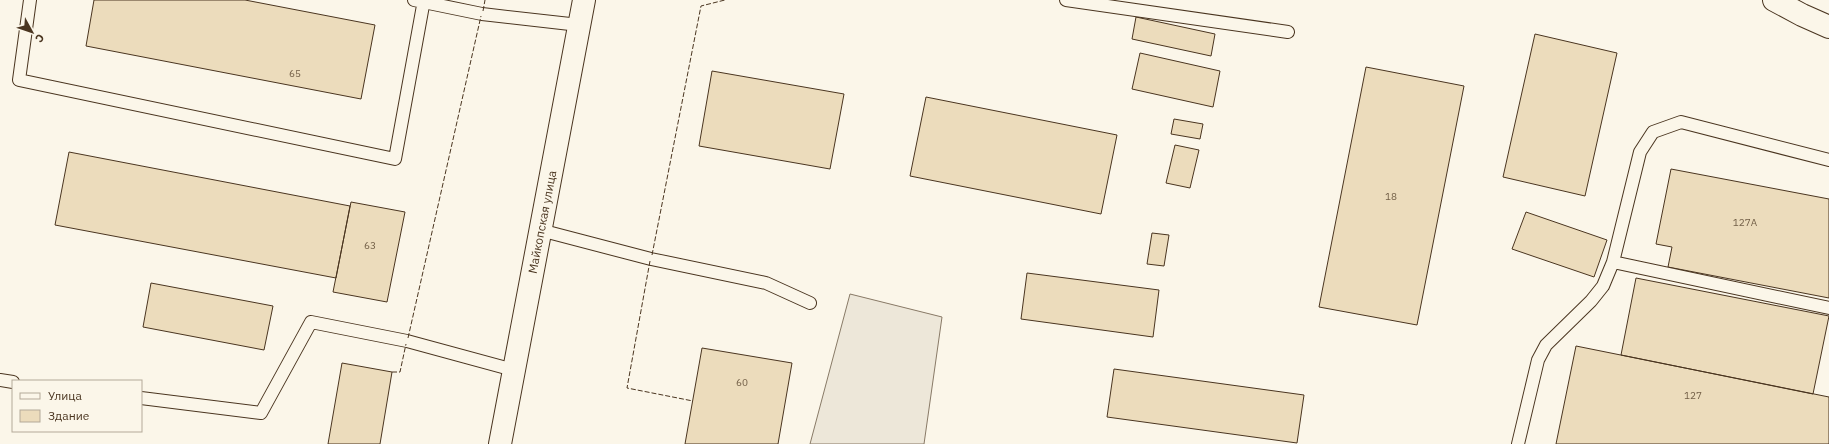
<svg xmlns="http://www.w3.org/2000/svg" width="1829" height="444" viewBox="0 0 1829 444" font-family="'IBM Plex Sans',sans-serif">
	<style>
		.parking { fill: #ede7d9; stroke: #887966 }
		.building { fill: #ecdcbc; stroke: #4a3520 }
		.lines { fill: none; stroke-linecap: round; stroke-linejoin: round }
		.lane-casing { stroke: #4a3520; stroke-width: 14 }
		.street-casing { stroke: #4a3520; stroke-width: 24 }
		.lane { stroke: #fbf6e9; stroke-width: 12 }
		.street { stroke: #fbf6e9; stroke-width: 22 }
		.fence { stroke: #4a3520; stroke-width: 1; stroke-dasharray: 5 2; stroke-linecap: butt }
		.labels { text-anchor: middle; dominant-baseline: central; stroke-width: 3; stroke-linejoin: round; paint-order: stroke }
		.number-label { font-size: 10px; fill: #725f47 }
		.street-label { font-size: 12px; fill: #4a3520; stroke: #fbf6e9 }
	</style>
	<rect width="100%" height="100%" fill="#fbf6e9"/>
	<path class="parking" d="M 850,294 L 942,317 L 924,444 L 810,444 Z"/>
	<path class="building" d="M 94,0 L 245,0 L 375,25 L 361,99 L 86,46 Z
		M 1136,17 L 1215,34 L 1211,56 L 1132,39 Z
		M 1535,34 L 1617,53 L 1585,196 L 1503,177 Z
		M 1140,53 L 1220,71 L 1213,107 L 1132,89 Z
		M 1366,67 L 1464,86 L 1417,325 L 1319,307 Z
		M 712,71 L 844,94 L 830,169 L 699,146 Z
		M 926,97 L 1117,135 L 1101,214 L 910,176 Z
		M 1174,119 L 1203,124 L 1200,139 L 1171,134 Z
		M 1175,145 L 1199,150 L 1190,188 L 1166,183 Z
		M 69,152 L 350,206 L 336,278 L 55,225 Z
		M 1671,169 L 1829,199 L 1829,298 L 1668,267 L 1672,247 L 1656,244 Z
		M 351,202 L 405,212 L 387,302 L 333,292 Z
		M 1526,212 L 1607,240 L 1594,277 L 1512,249 Z
		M 1152,233 L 1169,235 L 1164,266 L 1147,264 Z
		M 1027,273 L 1159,290 L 1153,337 L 1021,319 Z
		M 1636,278 L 1829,316 L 1813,394 L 1621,355 Z
		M 151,283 L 273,306 L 264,350 L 143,327 Z
		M 1576,346 L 1829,397 L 1829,444 L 1556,444 Z
		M 702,348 L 792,363 L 778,444 L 685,444 Z
		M 342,363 L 392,372 L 380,444 L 328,444 Z
		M 1114,369 L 1304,395 L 1297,443 L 1107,417 Z"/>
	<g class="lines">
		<defs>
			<path id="lane" d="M 30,0 L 19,80 L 395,159 L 424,0
				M 414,0 L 482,14 L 579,25
				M 1066,0 L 1288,32
				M 540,230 L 651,259 L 766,283 L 810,303
				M 1613,262 L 1829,308
				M 0,380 L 13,382
				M 141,398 L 261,413 L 311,322 L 407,341 L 514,370
				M 1518,444 L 1538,360 L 1546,345 L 1591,301 L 1603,286 L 1613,262 L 1640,152 L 1653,132 L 1681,122 L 1829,160"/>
			<path id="street" d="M 1774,0 L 1802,15 L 1829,27
				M 500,444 L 584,0"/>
		</defs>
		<use href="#lane" class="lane-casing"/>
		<use href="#street" class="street-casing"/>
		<use href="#lane" class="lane"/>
		<use href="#street" class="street"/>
		<path class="fence" d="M 483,11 L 485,0
			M 652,255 L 701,6 L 725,0
			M 650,261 L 627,388 L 693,401
			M 408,338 L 481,16
			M 392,372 L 400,372 L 406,344"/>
	</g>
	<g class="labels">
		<g class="number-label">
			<text x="295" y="73">65</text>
			<text x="1391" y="196">18</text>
			<text x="1745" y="222">127А</text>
			<text x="370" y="245">63</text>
			<text x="742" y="382">60</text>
			<text x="1693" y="395">127</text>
		</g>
		<g class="street-label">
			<text transform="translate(542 222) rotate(-79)">Майкопская улица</text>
		</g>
	</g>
	<rect x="12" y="380" width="130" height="52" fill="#fbf6e9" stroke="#b4a999"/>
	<rect x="20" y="393" width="20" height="6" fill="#fbf6e9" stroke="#b4a999"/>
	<text x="48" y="400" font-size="12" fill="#4a3520">Улица</text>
	<rect x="20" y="410" width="20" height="12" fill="#ecdcbc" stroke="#b4a999"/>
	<text x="48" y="420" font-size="12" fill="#4a3520">Здание</text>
	<g transform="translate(32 32) rotate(130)" stroke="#fbf6e9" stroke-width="3" paint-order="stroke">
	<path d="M0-3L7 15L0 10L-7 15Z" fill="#4a3520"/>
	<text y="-6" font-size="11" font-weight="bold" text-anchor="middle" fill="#4a3520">С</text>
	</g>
</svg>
